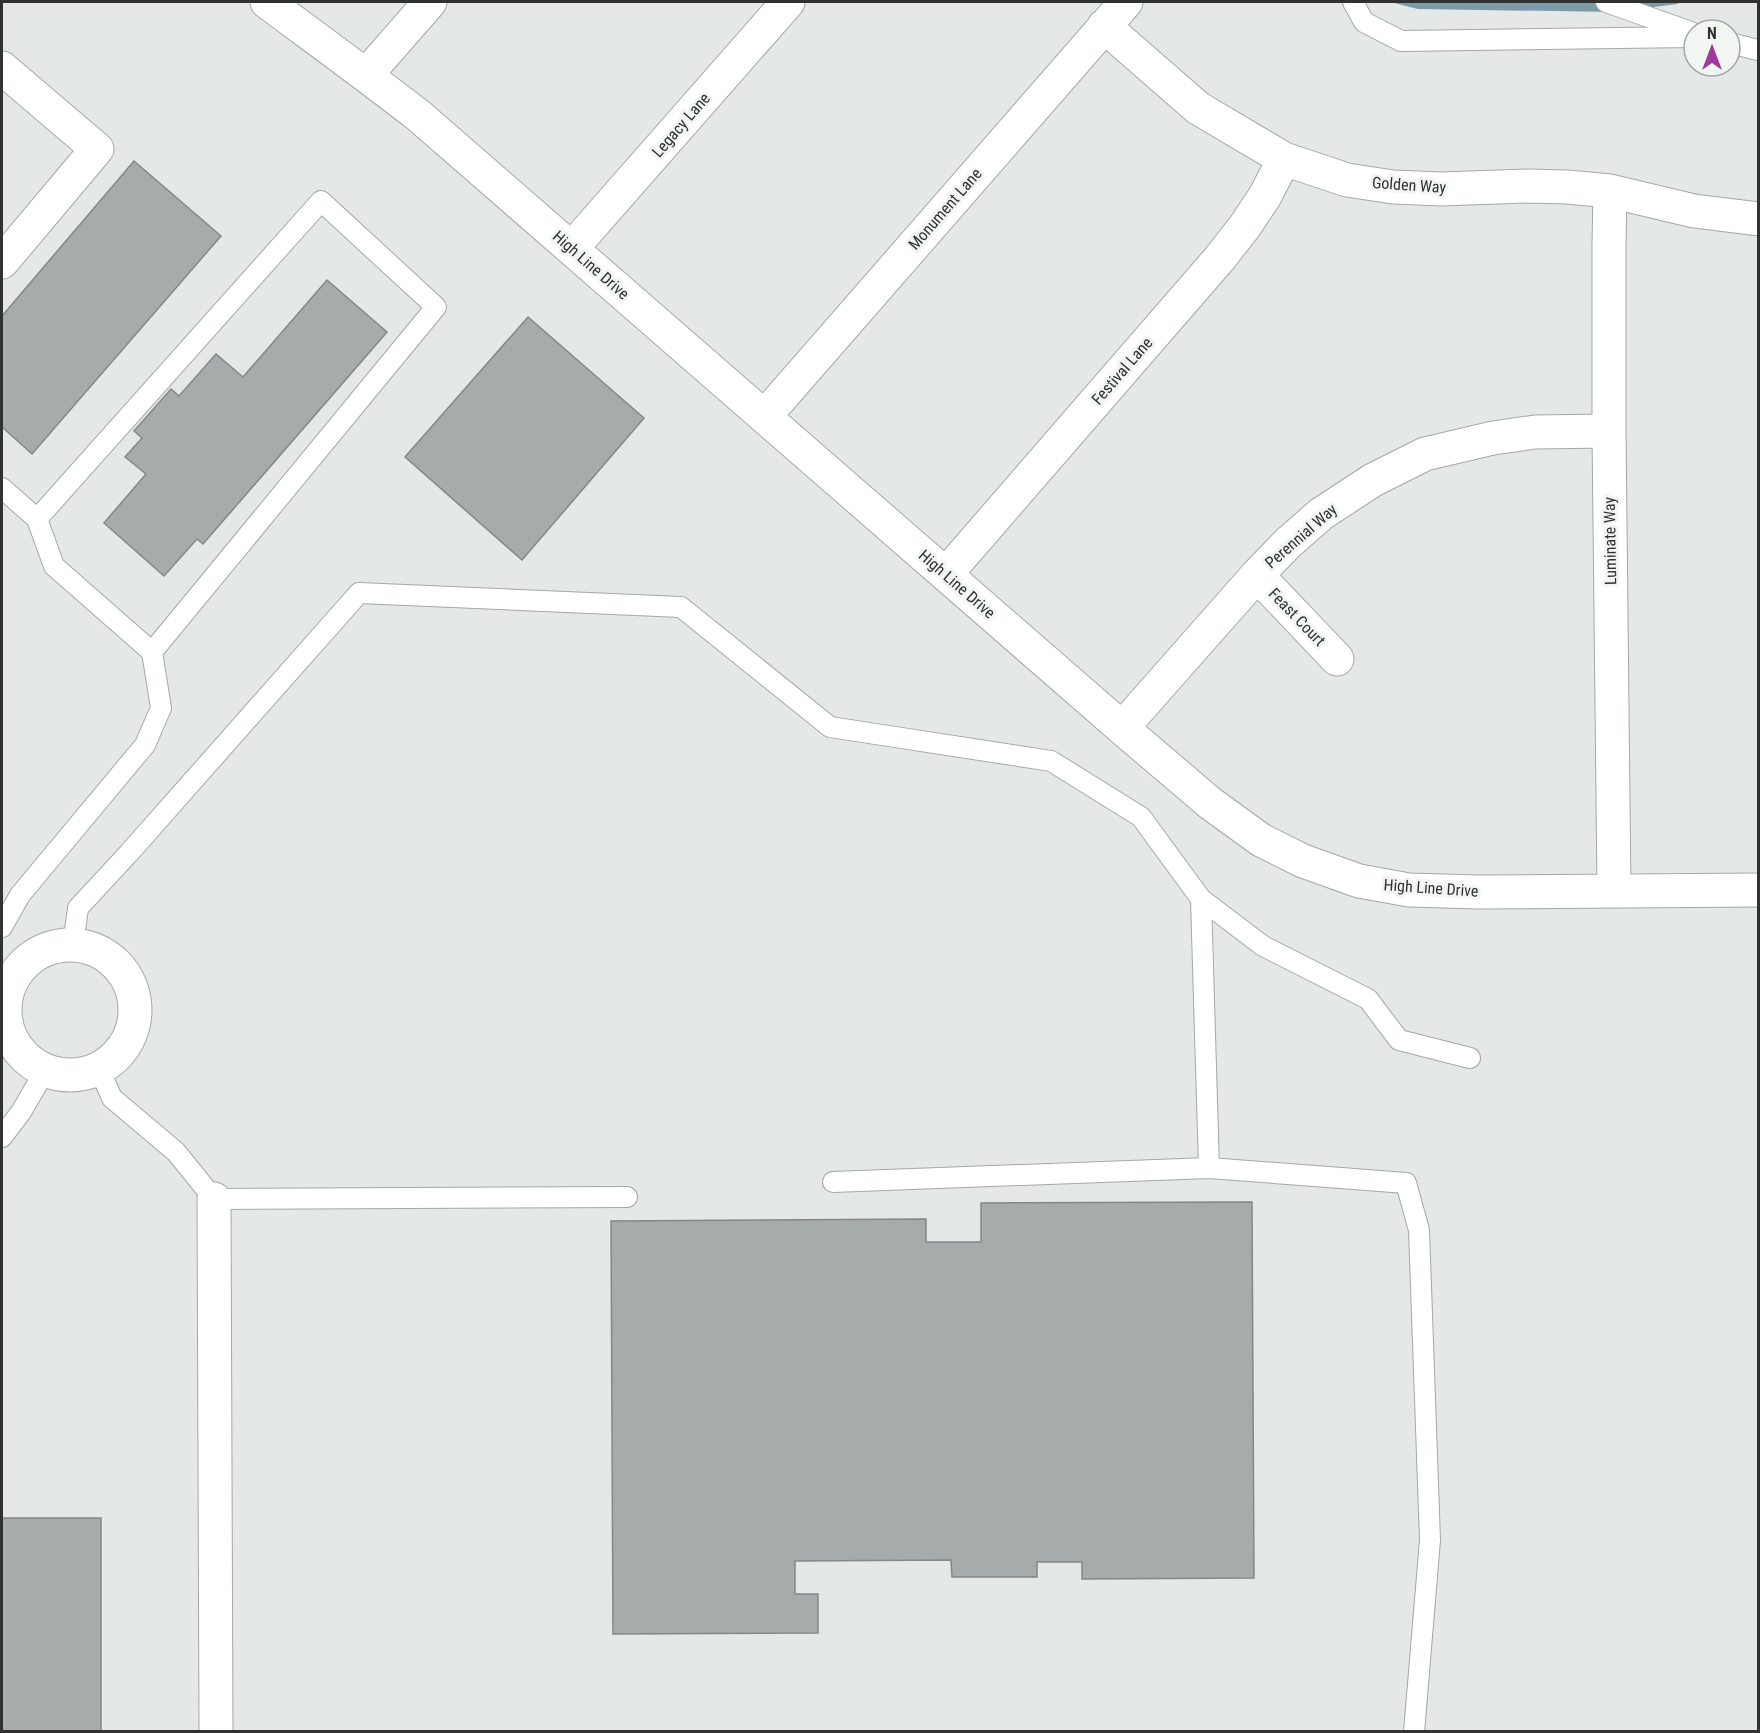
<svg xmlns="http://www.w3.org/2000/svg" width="1760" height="1733" viewBox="0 0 1760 1733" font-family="'Roboto Condensed',sans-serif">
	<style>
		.water { fill: #7b9bab }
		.building { fill: #a6abab; stroke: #838888; stroke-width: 1.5 }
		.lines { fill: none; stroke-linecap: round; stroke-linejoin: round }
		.service-casing { stroke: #a4a8a6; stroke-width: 22 }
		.minor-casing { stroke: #a4a8a6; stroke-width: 35 }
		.service { stroke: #fff; stroke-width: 20 }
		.minor { stroke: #fff; stroke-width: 33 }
		.labels { text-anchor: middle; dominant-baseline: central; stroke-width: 6; stroke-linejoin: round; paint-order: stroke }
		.street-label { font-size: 16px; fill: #303131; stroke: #f1f6f3 }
	</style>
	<rect width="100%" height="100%" fill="#e4e8e6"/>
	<path class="water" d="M 1390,2 L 1680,2 L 1677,4 L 1616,12 L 1418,9 Z"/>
	<path class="building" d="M 134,161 L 221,236 L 32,454 L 2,427 L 2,316 Z
		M 327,280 L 387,332 L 203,544 L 197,539 L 164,576 L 104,523 L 146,474 L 125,457 L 142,438 L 134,431 L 171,389 L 179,396 L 216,354 L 243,377 Z
		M 528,317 L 644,418 L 522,560 L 405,457 Z
		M 1252,1202 L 1254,1578 L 1082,1579 L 1082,1562 L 1037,1562 L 1037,1577 L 952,1577 L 951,1560 L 795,1561 L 795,1594 L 818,1594 L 818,1633 L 613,1634 L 611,1221 L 926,1219 L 926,1242 L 981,1242 L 981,1203 Z
		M 2,1518 L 101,1518 L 101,1732 L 2,1732 Z"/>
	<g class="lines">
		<defs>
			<path id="service" d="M 1353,2 L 1364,22 L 1401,41 L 1694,37
				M 1606,2 L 1691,32
				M 1730,43 L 1758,50
				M 2,488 L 37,519 L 54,566 L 152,652 L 161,708 L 145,745 L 20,895 L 2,927
				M 37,519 L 321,201 L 436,307 L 152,652
				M 1201,899 L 1209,1168 L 1406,1183 L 1419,1230 L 1430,1540 L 1414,1732
				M 73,945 L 78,908 L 129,853 L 359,593 L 681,607 L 830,727 L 1051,761 L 1141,817 L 1201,899 L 1263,946 L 1368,999 L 1399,1040 L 1470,1058
				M 99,1069 L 112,1098 L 176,1152 L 214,1199 L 627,1197
				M 2,1137 L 21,1112 L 45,1071
				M 833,1182 L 1209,1168"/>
			<path id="minor" d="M 267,2 C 318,40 369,77 419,116 L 1122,728 L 1210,803 L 1261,840 L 1303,861 L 1359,881 L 1409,890 L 1478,892 L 1758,890
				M 1104,26 L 1198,108 L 1284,159 L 1347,180 L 1393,187 L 1441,189 L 1529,186 L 1567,187 L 1610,191 L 1694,211 L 1758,219
				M 2,68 L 97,149 L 2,262
				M 367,74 L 430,2
				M 1610,191 L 1609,245 L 1609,431 L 1614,891
				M 572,248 L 788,2
				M 765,416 L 1126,2
				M 946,574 L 1220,258 L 1245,226 L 1265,196 L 1284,159
				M 1257,575 L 1337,659
				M 1122,728 L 1257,575 L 1288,543 L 1321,514 L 1373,480 L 1425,454 L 1493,438 L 1535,432 L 1609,431
				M5 1010a65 65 0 1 1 130 0a65 65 0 1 1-130 0Z
				M 214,1199 L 216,1732"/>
		</defs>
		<use href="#service" class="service-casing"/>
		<use href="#minor" class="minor-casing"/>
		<use href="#service" class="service"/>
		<use href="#minor" class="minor"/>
	</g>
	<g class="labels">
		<g class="street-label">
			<text transform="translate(681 125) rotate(-49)">Legacy Lane</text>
			<text transform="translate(1409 185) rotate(4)">Golden Way</text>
			<text transform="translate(945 209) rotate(-49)">Monument Lane</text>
			<text transform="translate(591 265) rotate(41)">High Line Drive</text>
			<text transform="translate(1122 371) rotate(-49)">Festival Lane</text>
			<text transform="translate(1301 536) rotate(-41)">Perennial Way</text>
			<text transform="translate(1610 541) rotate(-91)">Luminate Way</text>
			<text transform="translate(957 584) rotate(41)">High Line Drive</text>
			<text transform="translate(1297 617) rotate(46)">Feast Court</text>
			<text transform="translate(1431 888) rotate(4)">High Line Drive</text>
		</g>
	</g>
	<rect width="1760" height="1733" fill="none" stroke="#303131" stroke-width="6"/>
	<g transform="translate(1712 48)"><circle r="28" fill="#f1f6f3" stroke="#a4a7a5" stroke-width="1.5"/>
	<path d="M0-4.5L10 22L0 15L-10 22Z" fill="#9e3aa0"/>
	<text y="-9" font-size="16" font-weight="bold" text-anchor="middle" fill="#303131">N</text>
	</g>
</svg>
